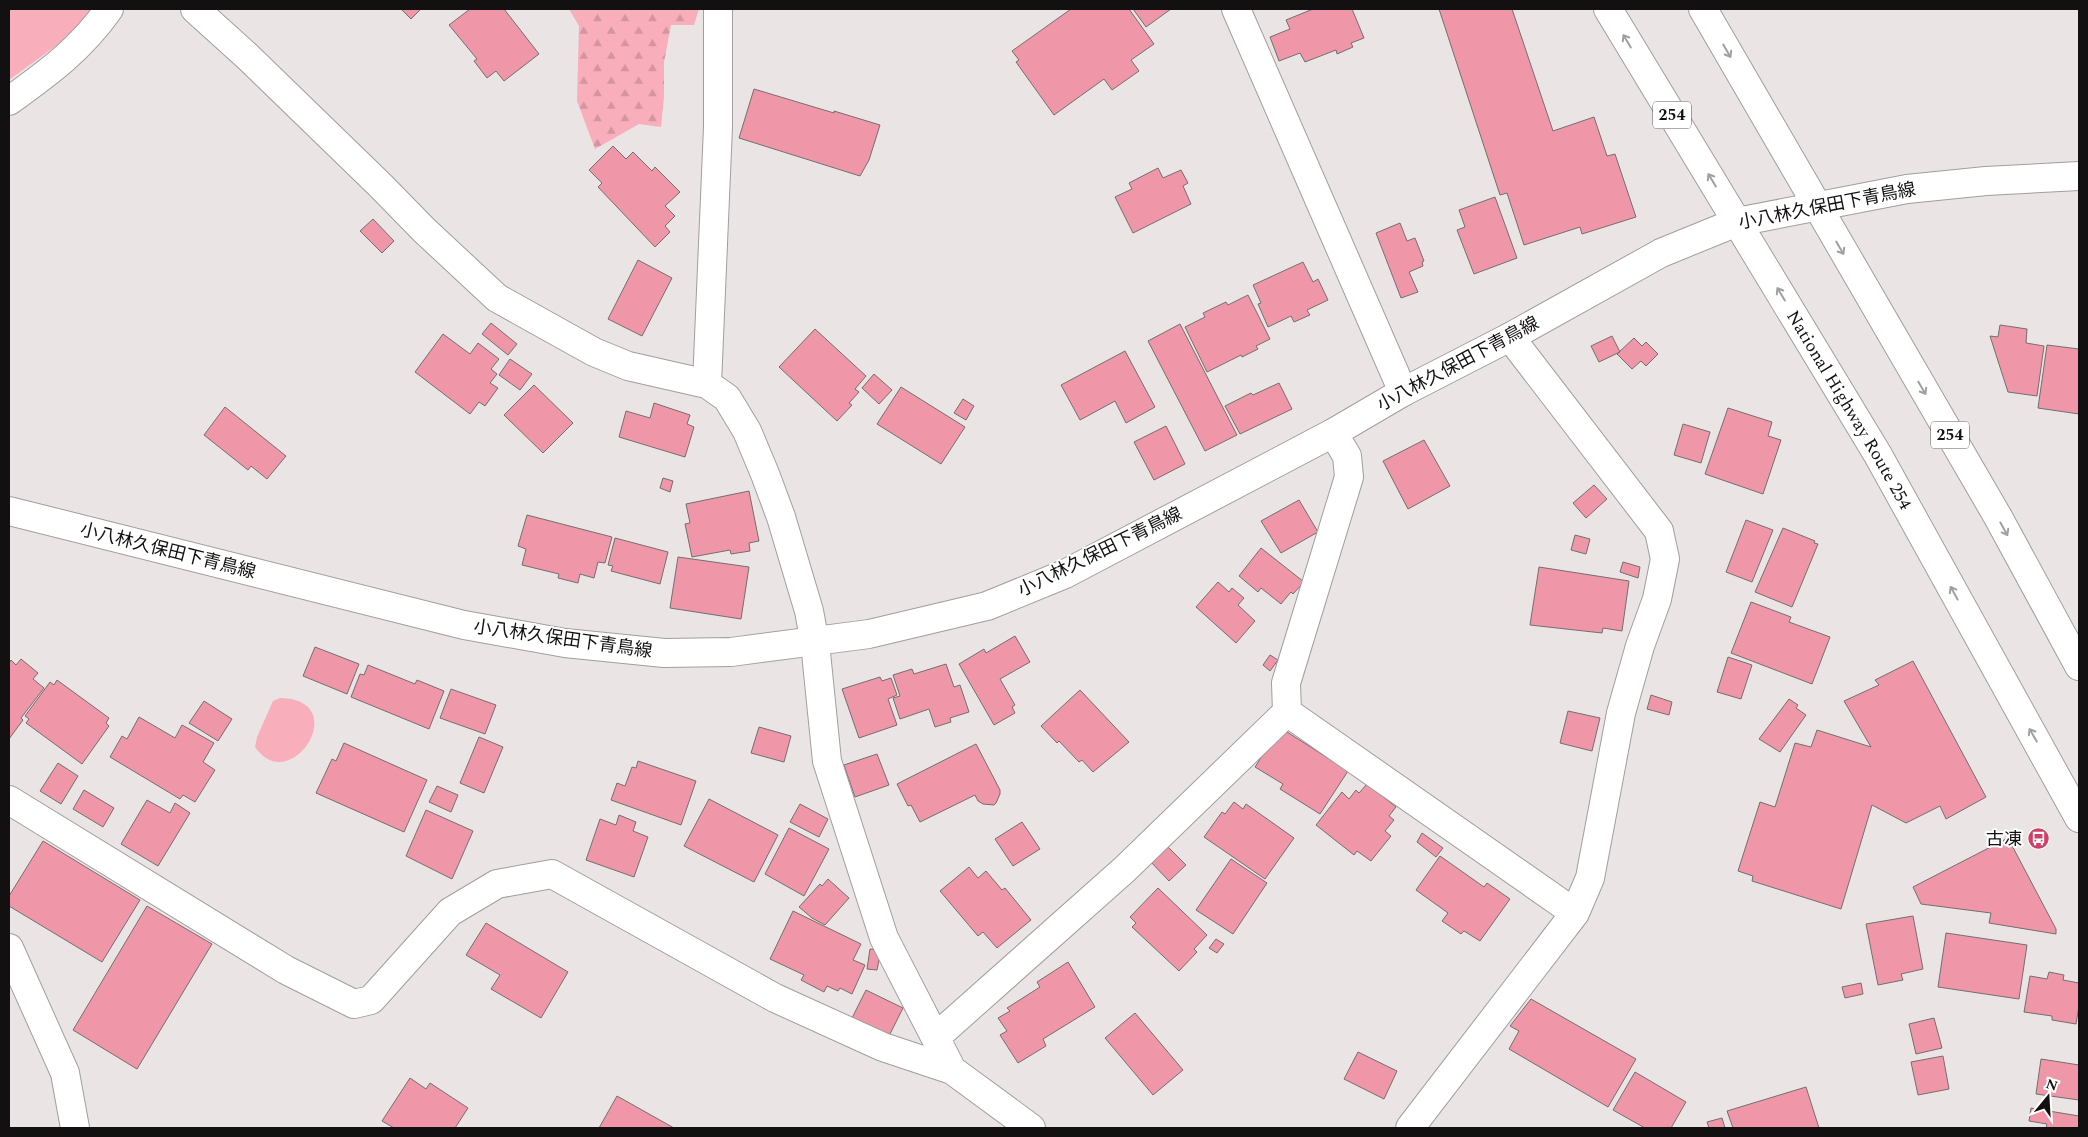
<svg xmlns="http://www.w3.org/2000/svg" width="2088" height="1137" viewBox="0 0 2088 1137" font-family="Spectral,'Noto Sans JP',serif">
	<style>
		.green { fill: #f8aebb }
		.forest { fill: url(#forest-firs) }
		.building { fill: #ef97a8; stroke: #746e6f }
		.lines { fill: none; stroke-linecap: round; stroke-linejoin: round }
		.minor-casing { stroke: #a39d9e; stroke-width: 30 }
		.major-casing { stroke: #a39d9e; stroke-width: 30 }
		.highway-casing { stroke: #a39d9e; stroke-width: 30 }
		.minor { stroke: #fff; stroke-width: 28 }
		.major { stroke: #fff; stroke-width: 28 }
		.highway { stroke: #fff; stroke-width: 28 }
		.oneway { stroke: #a19fa0 }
		.labels { text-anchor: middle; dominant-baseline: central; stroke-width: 4; stroke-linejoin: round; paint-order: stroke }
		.shield { fill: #fff; stroke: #5a5858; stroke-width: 1 }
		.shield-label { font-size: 16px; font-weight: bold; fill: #131011 }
		.street-label { font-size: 18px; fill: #131011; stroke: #fff }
		.poi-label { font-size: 18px; fill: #131011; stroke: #fff; text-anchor: end }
	</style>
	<defs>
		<pattern id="forest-firs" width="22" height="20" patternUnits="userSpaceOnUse" patternTransform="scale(1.25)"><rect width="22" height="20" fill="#f8aebb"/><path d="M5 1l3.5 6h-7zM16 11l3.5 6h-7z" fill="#d495a0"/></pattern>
	</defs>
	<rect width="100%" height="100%" fill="#ebe4e5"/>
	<path class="green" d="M 9,9 L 92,9 L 68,37 L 9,80 Z
		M 280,698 C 354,699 291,799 255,747 L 257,737 L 273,701 Z"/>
	<path class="forest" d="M 569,9 L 699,9 L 694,25 L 671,25 L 664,62 L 664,97 L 661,127 L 639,124 L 595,149 L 577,101 L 579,26 Z"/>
	<path class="building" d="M 401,9 L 421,9 L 411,19 Z
		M 470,9 L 504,9 L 539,54 L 504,81 L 496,71 L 487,78 L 474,61 L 477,59 L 449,25 Z
		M 1071,9 L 1129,9 L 1154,44 L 1131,60 L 1139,71 L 1112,90 L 1104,79 L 1054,115 L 1016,62 L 1019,60 L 1012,51 Z
		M 1133,9 L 1171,9 L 1146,27 Z
		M 1313,9 L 1352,9 L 1364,38 L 1351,43 L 1353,47 L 1337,54 L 1336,50 L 1305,62 L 1300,53 L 1279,61 L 1270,37 L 1290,29 L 1286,20 Z
		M 1439,9 L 1512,9 L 1553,131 L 1594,117 L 1607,156 L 1615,154 L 1636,217 L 1582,234 L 1580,227 L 1524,245 L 1507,193 L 1500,195 Z
		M 754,89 L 834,113 L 834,111 L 880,125 L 869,160 L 860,176 L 739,138 Z
		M 613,146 L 626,159 L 633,152 L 652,171 L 655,167 L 680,192 L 665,206 L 675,216 L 665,226 L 670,232 L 655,247 L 598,187 L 602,183 L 589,170 Z
		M 1158,168 L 1163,178 L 1181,170 L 1188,183 L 1183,186 L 1191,204 L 1133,233 L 1115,197 L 1132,189 L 1129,183 Z
		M 1495,197 L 1517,258 L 1474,274 L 1457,230 L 1465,227 L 1459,210 Z
		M 373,219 L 394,241 L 382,253 L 360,231 Z
		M 1400,223 L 1407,241 L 1415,238 L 1424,261 L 1422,262 L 1423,266 L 1409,272 L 1418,292 L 1401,298 L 1376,233 Z
		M 638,260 L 672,278 L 642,336 L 608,319 Z
		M 1303,262 L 1313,282 L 1318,279 L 1328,300 L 1307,310 L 1310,315 L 1294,322 L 1291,316 L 1268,327 L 1258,304 L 1261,303 L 1253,285 Z
		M 1248,295 L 1270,339 L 1256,346 L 1258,349 L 1242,357 L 1241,355 L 1207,372 L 1185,327 L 1205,317 L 1203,313 L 1226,302 L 1228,305 Z
		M 491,323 L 517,344 L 508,355 L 482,334 Z
		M 1180,324 L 1237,435 L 1205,451 L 1148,341 Z
		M 2000,325 L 2027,329 L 2026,343 L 2044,346 L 2037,396 L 2008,392 L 1990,336 L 1998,337 Z
		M 815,329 L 866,376 L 855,389 L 859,392 L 849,403 L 852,405 L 837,421 L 779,367 Z
		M 443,334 L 470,354 L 478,343 L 499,359 L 491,369 L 497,374 L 490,383 L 498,388 L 485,406 L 479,402 L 470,414 L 415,372 Z
		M 1612,336 L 1620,352 L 1599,362 L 1591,346 Z
		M 1634,338 L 1642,346 L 1646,342 L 1658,354 L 1646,366 L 1641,361 L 1632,369 L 1617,354 Z
		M 2047,345 L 2079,349 L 2079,414 L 2038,408 Z
		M 1125,351 L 1155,407 L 1126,423 L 1115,401 L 1080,420 L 1061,385 Z
		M 510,359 L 532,374 L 520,390 L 499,375 Z
		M 874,374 L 892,390 L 879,404 L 862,388 Z
		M 1279,383 L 1292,409 L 1240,434 L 1225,406 L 1251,393 L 1253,395 Z
		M 534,385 L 573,423 L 543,453 L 504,415 Z
		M 901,387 L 965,427 L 941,464 L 877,424 Z
		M 963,399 L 974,406 L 966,420 L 954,413 Z
		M 654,403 L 690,415 L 687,424 L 694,427 L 685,457 L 619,437 L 626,411 L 650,418 Z
		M 225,407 L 286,456 L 267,479 L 251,466 L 248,470 L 204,435 Z
		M 1728,408 L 1772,422 L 1768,436 L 1781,440 L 1763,494 L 1705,474 Z
		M 1683,424 L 1710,432 L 1701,463 L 1674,455 Z
		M 1166,426 L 1185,464 L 1154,480 L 1134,442 Z
		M 1424,440 L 1450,486 L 1408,509 L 1383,461 Z
		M 663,478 L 673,481 L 670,492 L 660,488 Z
		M 1594,485 L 1607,499 L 1586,518 L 1573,503 Z
		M 749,491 L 759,541 L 749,543 L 750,551 L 731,554 L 730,550 L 692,557 L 685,524 L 690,523 L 686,504 Z
		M 1299,500 L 1318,532 L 1281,553 L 1261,521 Z
		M 527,515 L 612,537 L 605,563 L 598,562 L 594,578 L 580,574 L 578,583 L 558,578 L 559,574 L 522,565 L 526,549 L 518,546 Z
		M 1746,520 L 1773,530 L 1752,582 L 1726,572 Z
		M 1783,528 L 1815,541 L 1814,543 L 1818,544 L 1792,607 L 1755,592 Z
		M 1575,535 L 1590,539 L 1586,554 L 1571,550 Z
		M 615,538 L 668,552 L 660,584 L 611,571 L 613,566 L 608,565 Z
		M 1261,548 L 1304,582 L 1293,594 L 1291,592 L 1281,604 L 1261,588 L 1258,592 L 1239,576 Z
		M 678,557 L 749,567 L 741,619 L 670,608 Z
		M 1623,562 L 1640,567 L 1638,578 L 1620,572 Z
		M 1539,567 L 1629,581 L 1622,631 L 1603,628 L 1602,633 L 1530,625 Z
		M 1218,582 L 1229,592 L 1232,588 L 1244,598 L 1238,605 L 1255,621 L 1236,643 L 1196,607 Z
		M 1751,602 L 1791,617 L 1789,622 L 1830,637 L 1812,684 L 1731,653 Z
		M 1015,636 L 1030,662 L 1000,679 L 1015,705 L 1012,707 L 1015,713 L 994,725 L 959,664 L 984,649 L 986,653 Z
		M 315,647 L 359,664 L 347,694 L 303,676 Z
		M 1270,655 L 1278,660 L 1270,671 L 1263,665 Z
		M 1728,657 L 1752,665 L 1741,699 L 1717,692 Z
		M 21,659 L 38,673 L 33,679 L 44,688 L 21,718 L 23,720 L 9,739 L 9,663 L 11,660 L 16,665 Z
		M 1913,661 L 1986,797 L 1946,819 L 1940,806 L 1906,823 L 1872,805 L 1841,909 L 1752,881 L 1753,876 L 1738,871 L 1760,802 L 1775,807 L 1795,743 L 1811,747 L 1817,730 L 1871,747 L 1844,701 L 1879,685 L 1875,680 Z
		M 946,664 L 954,687 L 960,685 L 969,712 L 950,718 L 951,722 L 935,727 L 929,709 L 900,719 L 893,698 L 900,696 L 893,675 L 912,669 L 914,674 Z
		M 368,665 L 415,684 L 417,680 L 444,691 L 429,729 L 351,697 L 360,674 L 364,675 Z
		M 880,677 L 882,681 L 891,678 L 897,695 L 888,699 L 897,725 L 859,738 L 842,689 Z
		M 57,680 L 109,718 L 106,723 L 109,726 L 82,764 L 26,723 L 29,719 L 25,716 L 50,682 L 54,685 Z
		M 451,689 L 496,705 L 485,734 L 440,718 Z
		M 1080,690 L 1129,742 L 1093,772 L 1082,760 L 1079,762 L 1059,741 L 1057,743 L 1041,726 Z
		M 1651,695 L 1672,702 L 1669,715 L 1647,709 Z
		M 1789,699 L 1798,705 L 1796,708 L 1806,715 L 1780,752 L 1759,739 Z
		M 204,701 L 232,719 L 218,741 L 189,723 Z
		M 1568,711 L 1600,718 L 1592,751 L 1560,743 Z
		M 139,717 L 175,738 L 182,725 L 214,743 L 203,762 L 215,770 L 195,802 L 183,795 L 180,799 L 110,757 L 122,736 L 127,739 Z
		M 759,727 L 791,736 L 784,762 L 751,753 Z
		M 1284,730 L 1348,771 L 1320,814 L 1280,789 L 1283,784 L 1255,767 L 1272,740 L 1276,742 Z
		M 479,737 L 503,747 L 484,793 L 460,783 Z
		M 344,743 L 427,780 L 404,832 L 316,793 L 332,759 L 336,761 Z
		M 976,744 L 1000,790 L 1000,794 L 996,803 L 994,805 L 983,804 L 978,801 L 975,795 L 920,822 L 911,805 L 908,806 L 897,784 Z
		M 877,754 L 889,785 L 855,797 L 844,765 Z
		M 638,761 L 696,781 L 681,825 L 611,800 L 617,783 L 625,786 L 632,767 L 636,768 Z
		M 58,763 L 78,776 L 61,804 L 40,791 Z
		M 1367,784 L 1396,807 L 1389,816 L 1394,820 L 1385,831 L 1391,836 L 1371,861 L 1357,851 L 1354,855 L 1316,825 L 1342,792 L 1349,799 L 1356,790 L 1359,793 Z
		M 437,786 L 458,795 L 451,812 L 429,802 Z
		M 84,790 L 114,808 L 103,827 L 73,809 Z
		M 709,799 L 778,835 L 754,882 L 684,846 Z
		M 147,800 L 170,813 L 175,803 L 190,813 L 158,866 L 121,844 Z
		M 1234,802 L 1243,809 L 1246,804 L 1294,838 L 1265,879 L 1204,837 L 1222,812 L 1225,814 Z
		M 800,804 L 828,819 L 819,837 L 790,822 Z
		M 426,810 L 473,831 L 452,879 L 406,856 Z
		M 619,815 L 636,822 L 633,831 L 648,837 L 634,877 L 586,860 L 600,819 L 616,825 Z
		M 1022,822 L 1040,849 L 1013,866 L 995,839 Z
		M 789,828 L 829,849 L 804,896 L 765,874 Z
		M 1422,833 L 1443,848 L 1436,857 L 1417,842 Z
		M 2008,838 L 2056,929 L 2056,934 L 1989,923 L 1991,913 L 1921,904 L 1913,887 Z
		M 43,841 L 140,900 L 102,962 L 9,906 L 9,896 Z
		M 1166,845 L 1186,865 L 1169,881 L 1149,860 Z
		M 1440,856 L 1484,887 L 1487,883 L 1510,899 L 1480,941 L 1464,931 L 1461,934 L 1442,921 L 1448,913 L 1416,890 Z
		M 1231,859 L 1267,883 L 1233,934 L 1196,910 Z
		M 969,867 L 978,878 L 986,871 L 1002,890 L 1005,888 L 1031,920 L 997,948 L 983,932 L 978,936 L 940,891 Z
		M 828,879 L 849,898 L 825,925 L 812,918 L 799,907 L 820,884 L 822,886 Z
		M 1158,888 L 1207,935 L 1194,949 L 1197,952 L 1179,971 L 1132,927 L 1136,923 L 1130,917 Z
		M 147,906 L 212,944 L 137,1069 L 73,1030 Z
		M 793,911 L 861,944 L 853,960 L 865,965 L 852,994 L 840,988 L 838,991 L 827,986 L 824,992 L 801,980 L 804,975 L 770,959 Z
		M 1913,916 L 1923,969 L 1901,974 L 1903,980 L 1878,985 L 1866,924 Z
		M 486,923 L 568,972 L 541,1018 L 491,989 L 500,975 L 466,955 Z
		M 1946,933 L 2027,945 L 2019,999 L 1938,987 Z
		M 1216,939 L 1224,944 L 1217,953 L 1209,948 Z
		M 870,949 L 881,950 L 877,970 L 867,969 Z
		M 1068,962 L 1095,1007 L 1043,1039 L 1046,1046 L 1018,1063 L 1000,1035 L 1007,1031 L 998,1018 L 1010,1011 L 1007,1008 L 1040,987 L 1037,982 Z
		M 2049,972 L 2064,975 L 2063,980 L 2079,983 L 2079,1006 L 2076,1024 L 2052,1020 L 2052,1016 L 2024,1012 L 2030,976 L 2047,979 Z
		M 1861,983 L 1863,994 L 1845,998 L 1842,987 Z
		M 866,990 L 903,1008 L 889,1036 L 852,1018 Z
		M 1531,999 L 1636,1059 L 1608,1107 L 1509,1049 L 1519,1031 L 1510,1026 Z
		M 1135,1013 L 1183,1070 L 1153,1095 L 1105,1038 Z
		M 1934,1018 L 1942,1048 L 1916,1054 L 1909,1024 Z
		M 1358,1052 L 1397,1071 L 1384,1099 L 1344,1079 Z
		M 1943,1056 L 1949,1089 L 1918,1095 L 1911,1062 Z
		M 2041,1059 L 2079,1065 L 2079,1100 L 2036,1094 Z
		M 1635,1072 L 1686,1102 L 1671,1128 L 1645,1128 L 1613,1110 Z
		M 410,1078 L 426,1089 L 430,1083 L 468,1108 L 455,1128 L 394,1128 L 382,1121 Z
		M 1806,1087 L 1819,1128 L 1733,1128 L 1727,1111 Z
		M 617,1096 L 674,1128 L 599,1128 Z
		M 2031,1108 L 2079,1116 L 2079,1128 L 2046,1128 L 2047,1124 L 2029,1121 Z
		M 1722,1118 L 1725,1128 L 1709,1128 L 1707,1122 Z"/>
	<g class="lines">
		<defs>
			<path id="minor" d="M 195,9 L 247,56 L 381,186 L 424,230 L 497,298 L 594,352 L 628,366 L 707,384 L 727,398 L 747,431 L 765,474 L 781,517 L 809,611 L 815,643 L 827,761 L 884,938 L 952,1070 L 1031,1128
				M 1236,9 L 1403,392
				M 9,101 C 48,73 81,49 109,9
				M 707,384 L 718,127 L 718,9
				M 1333,433 L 1347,456 L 1349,477 L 1286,683 L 1287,712 L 1575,913
				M 9,800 L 286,970 L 354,1004 L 371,1000 L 450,912 L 497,884 L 552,874 L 775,998 L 883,1047 L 952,1070
				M 9,948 L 65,1073 L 75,1128
				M 936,1037 L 1125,869 L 1287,712
				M 1410,1128 L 1575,913 L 1590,878 L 1621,713 L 1640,646 L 1657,599 L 1665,559 L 1659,531 L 1510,337"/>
			<path id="major" d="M 9,511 L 464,625 L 565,643 L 664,653 L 731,652 L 869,634 L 987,606 L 1065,574 L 1333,433 L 1403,392 L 1510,337 L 1661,253 L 1737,222 L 1907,189 L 1986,181 L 2079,176"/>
			<g id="highway">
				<path id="s1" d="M 1608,9 L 1878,455 L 2079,818"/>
				<path d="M 1703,9 L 1998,517 L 2079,666"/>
			</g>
		</defs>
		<use href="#minor" class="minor-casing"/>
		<use href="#major" class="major-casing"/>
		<use href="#highway" class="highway-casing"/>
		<use href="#minor" class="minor"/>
		<use href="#major" class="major"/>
		<use href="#highway" class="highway"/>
	</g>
	<defs><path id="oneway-shaft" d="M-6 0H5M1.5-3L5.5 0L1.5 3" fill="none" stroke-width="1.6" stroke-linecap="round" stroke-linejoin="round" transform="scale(1.25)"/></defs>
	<g class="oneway">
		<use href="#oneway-shaft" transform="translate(1627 41) rotate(-121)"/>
		<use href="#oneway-shaft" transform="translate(1727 51) rotate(60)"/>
		<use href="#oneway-shaft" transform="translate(1712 180) rotate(-121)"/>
		<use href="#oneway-shaft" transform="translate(1840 248) rotate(60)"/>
		<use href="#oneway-shaft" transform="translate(1781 294) rotate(-121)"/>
		<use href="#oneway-shaft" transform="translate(1922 388) rotate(60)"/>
		<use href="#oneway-shaft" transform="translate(2004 529) rotate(61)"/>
		<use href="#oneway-shaft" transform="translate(1954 593) rotate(-119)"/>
		<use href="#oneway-shaft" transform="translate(2033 735) rotate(-120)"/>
	</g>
	<defs>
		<symbol id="bus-disc" viewBox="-11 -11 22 22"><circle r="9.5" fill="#cf4069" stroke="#fff"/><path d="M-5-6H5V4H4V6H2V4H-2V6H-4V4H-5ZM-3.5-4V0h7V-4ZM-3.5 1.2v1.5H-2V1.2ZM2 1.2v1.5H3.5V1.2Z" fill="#fff"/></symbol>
	</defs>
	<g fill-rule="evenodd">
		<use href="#bus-disc" x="2026" y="826" width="25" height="25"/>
	</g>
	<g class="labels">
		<g class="shield">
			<rect x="1653" y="101.5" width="38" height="27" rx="4"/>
			<rect x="1931" y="421.5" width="38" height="27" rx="4"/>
		</g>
		<g class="shield-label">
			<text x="1672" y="115">254</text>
			<text x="1950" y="435">254</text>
		</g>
		<g class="street-label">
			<text transform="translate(1827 206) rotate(-11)">小八林久保田下青鳥線</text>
			<text transform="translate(1458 364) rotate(-28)">小八林久保田下青鳥線</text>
			<text stroke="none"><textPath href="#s1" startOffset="468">National Highway Route 254</textPath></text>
			<text transform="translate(168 551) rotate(14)">小八林久保田下青鳥線</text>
			<text transform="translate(1100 552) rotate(-26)">小八林久保田下青鳥線</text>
			<text transform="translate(563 639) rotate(8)">小八林久保田下青鳥線</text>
		</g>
		<g class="poi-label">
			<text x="2022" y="839">古凍</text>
		</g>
	</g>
	<rect width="2088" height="1137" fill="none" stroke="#131011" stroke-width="20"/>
	<g transform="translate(2048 1097) rotate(18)" stroke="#ffffff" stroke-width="4" paint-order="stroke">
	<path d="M0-4L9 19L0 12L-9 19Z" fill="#131011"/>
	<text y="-8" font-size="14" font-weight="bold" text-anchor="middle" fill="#131011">N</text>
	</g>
</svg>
